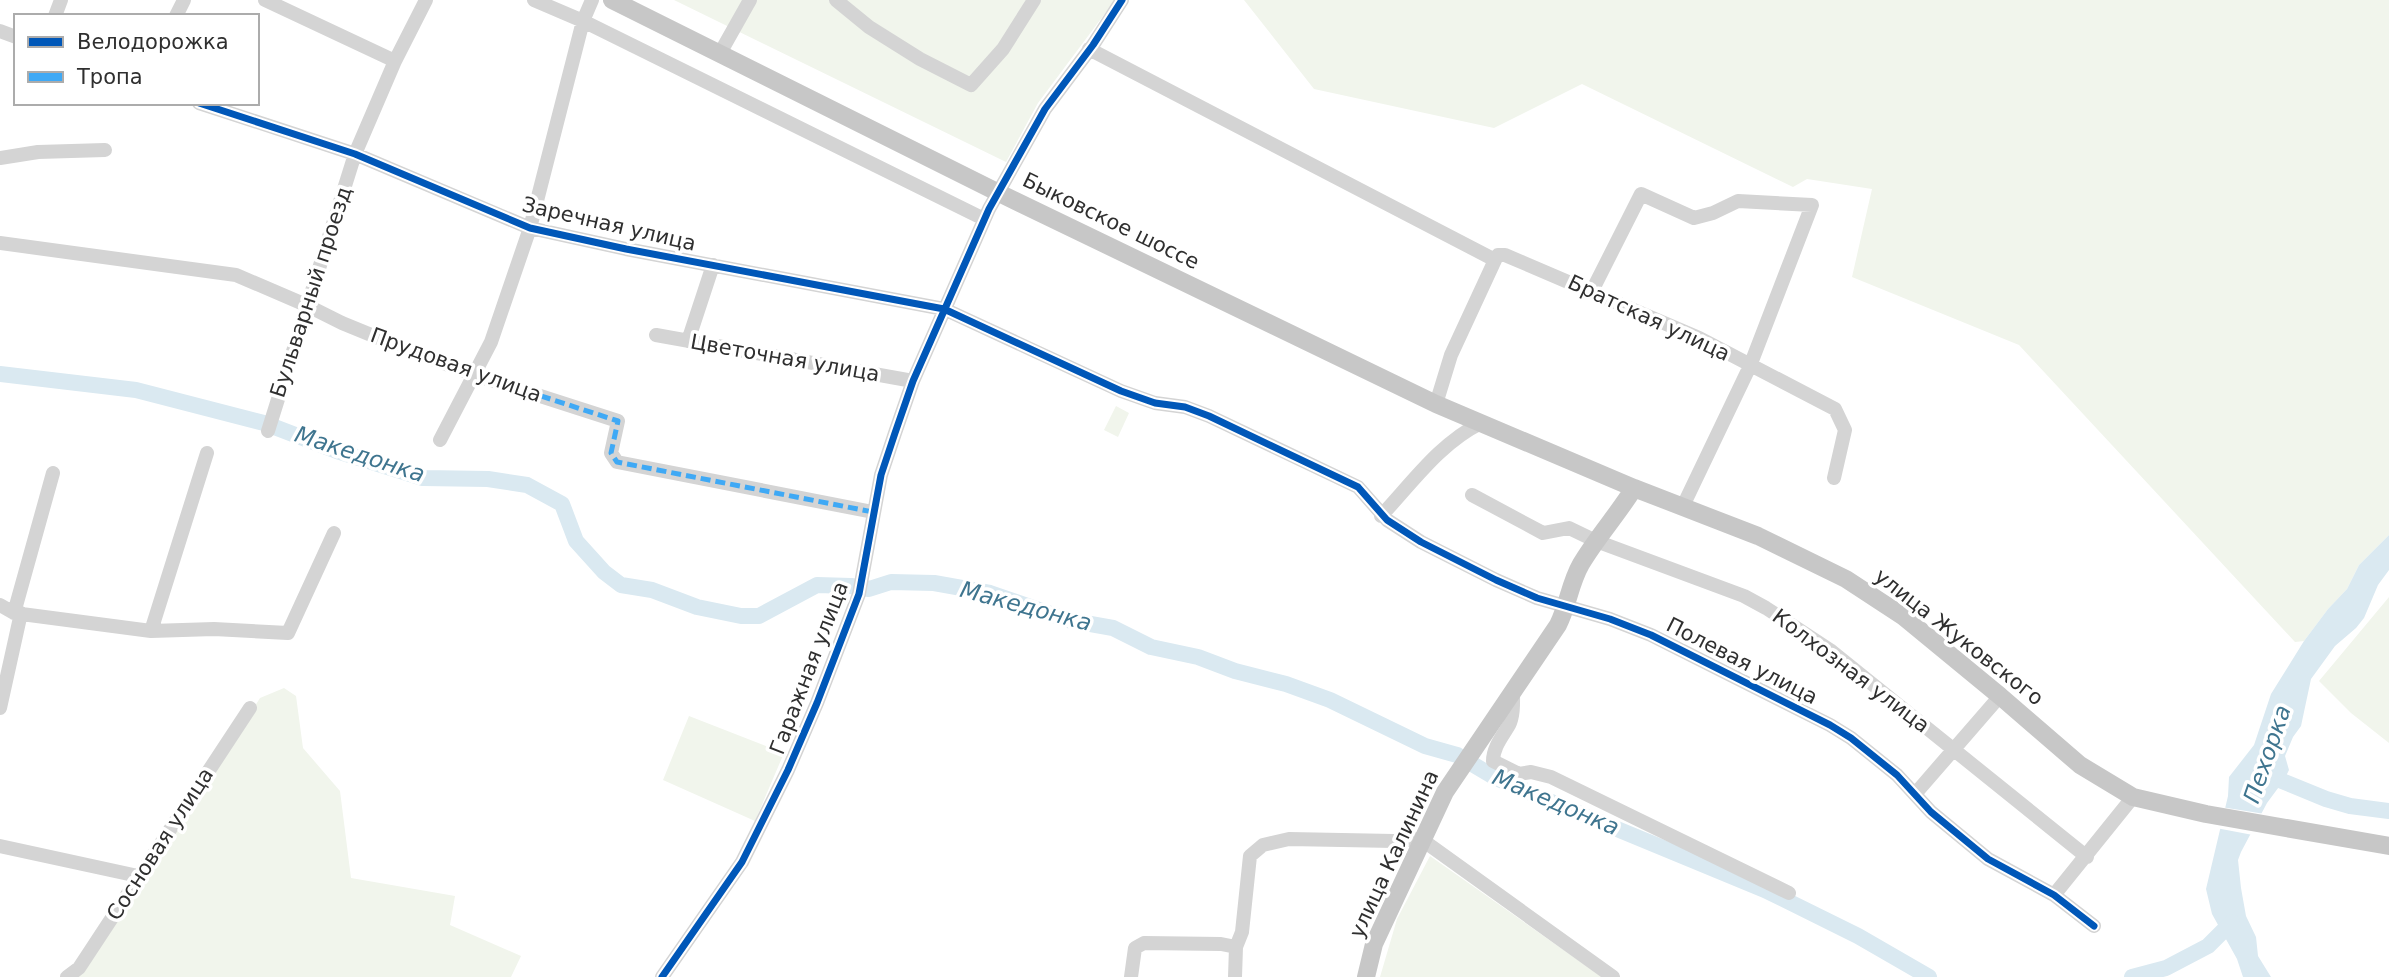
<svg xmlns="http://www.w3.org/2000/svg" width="2389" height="977" viewBox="0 0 2389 977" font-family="'DejaVu Sans',sans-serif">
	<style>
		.green { fill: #f1f5ec }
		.water { fill: #dae9f1 }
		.pier { fill: #fff }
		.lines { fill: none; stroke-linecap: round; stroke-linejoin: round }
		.river { stroke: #dae9f1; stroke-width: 16 }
		.minor { stroke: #d4d4d4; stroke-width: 14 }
		.major { stroke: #c7c7c7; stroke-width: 18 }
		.quiet { stroke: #3fa9f5; stroke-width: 5; stroke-dasharray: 10 5; stroke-linecap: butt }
		.cycleway-casing { stroke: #fff; stroke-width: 11 }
		.cycleway { stroke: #0057b8; stroke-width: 7 }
		.labels { text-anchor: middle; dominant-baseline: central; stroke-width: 7; stroke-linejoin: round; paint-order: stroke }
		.street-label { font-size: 21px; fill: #2f2f2f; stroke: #fff }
		.water-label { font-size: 23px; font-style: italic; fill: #3f758f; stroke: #fff }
	</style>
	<rect width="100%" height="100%" fill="#fff"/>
	<path class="green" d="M 674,0 L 1115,0 L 1038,103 L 1006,162 Z
		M 1244,0 L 2389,0 L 2389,535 L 2359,565 L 2347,589 L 2328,609 L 2304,641 L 2295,642 L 2019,345 L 1852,277 L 1872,189 L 1807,179 L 1793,187 L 1582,84 L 1494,128 L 1314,89 Z
		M 1116,406 L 1129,413 L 1118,437 L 1104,430 Z
		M 2389,597 L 2389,743 L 2351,713 L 2319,681 Z
		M 284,688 L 296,696 L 303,748 L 340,791 L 351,878 L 455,896 L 450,925 L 521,956 L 511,977 L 74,977 L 83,970 L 148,877 L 260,698 Z
		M 689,716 L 784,753 L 755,821 L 663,780 Z
		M 1430,856 L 1602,977 L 1380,977 L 1397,919 Z"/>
	<path class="water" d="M 2389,535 L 2389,570 L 2378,585 L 2364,618 L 2356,628 L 2335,646 L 2311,679 L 2301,726 L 2293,737 L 2285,756 L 2289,770 L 2284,780 L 2267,803 L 2241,852 L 2238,860 L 2241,888 L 2246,916 L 2256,937 L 2258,956 L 2271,977 L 2243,977 L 2237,959 L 2212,914 L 2206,889 L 2228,796 L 2229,777 L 2254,745 L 2271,694 L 2304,641 L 2328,609 L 2347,589 L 2359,565 Z"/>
	<path class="pier" d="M 2221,807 L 2265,814 L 2253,835 L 2216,828 Z"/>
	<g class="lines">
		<path class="river" d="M 0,374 L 136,390 L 264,423 L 337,451 L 423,478 L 488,479 L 527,485 L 562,504 L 576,541 L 604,572 L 621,585 L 652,590 L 697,607 L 741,616 L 759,616 L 817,585 L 851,586 L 869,589 L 891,582 L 934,583 L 990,593 L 1068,620 L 1113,628 L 1151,647 L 1198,657 L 1235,671 L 1286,684 L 1330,700 L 1425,746 L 1457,755 L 1496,778 L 1554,803 L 1765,890 L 1858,936 L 1929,977
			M 2265,774 L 2326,799 L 2350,806 L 2389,811
			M 2132,977 L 2166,968 L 2208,946 L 2232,922"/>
		<path class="minor" d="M 265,0 L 395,61
			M 534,0 L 583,21 L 984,219
			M 836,0 L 869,27 L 920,59 L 971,85 L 1003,49 L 1034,0
			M 55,16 L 61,0
			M 176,16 L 184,0
			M 0,31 L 16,37
			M 1089,49 L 1495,260
			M 719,55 L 750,0
			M 199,103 L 355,154 L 530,228 L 626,249 L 944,309 L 1121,391 L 1155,403 L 1185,407 L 1209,416 L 1358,487 L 1387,520 L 1421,542 L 1496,580 L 1537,598 L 1610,619 L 1651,635 L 1830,725 L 1851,738 L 1897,775 L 1931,812 L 1988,859 L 2054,895 L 2094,926
			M 0,158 L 38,152 L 105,150
			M 0,243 L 236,275 L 306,305 L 342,323 L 403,348 L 475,375 L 618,421 L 611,453 L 617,462 L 873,512
			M 1592,291 L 1641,194 L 1694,218 L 1713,213 L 1738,201 L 1812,205 L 1750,366 L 1683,506
			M 656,335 L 913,381
			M 688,341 L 713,265
			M 1436,404 L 1451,355 L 1495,260 L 1498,255 L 1505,255 L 1699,338 L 1835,409 L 1845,430 L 1834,478
			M 268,431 L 355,154 L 395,61 L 426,0
			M 440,440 L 491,342 L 530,228 L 583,21 L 592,0
			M 1472,495 L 1543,533 L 1569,528 L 1596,541 L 1744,596 L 1766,608 L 1830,650 L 2087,857
			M 1381,516 C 1412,483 1440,443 1481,423
			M 0,605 L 14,613 L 151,631 L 214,629 L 288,633 L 334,533
			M 14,613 L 53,473
			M 151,631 L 207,453
			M 1513,691 C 1513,701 1514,715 1509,725 C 1503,736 1493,747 1493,761 L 1519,774 L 1531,772 L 1551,777 L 1789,893
			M 0,708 L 21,613
			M 1915,794 L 2000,696
			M 0,846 L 138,876
			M 2054,895 L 2133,797
			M 67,977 L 79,968 L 250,708
			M 662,977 L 742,862 L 788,770 L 817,703 L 859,594 L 881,475 L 895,433 L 913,381 L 989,209 L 1045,109 L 1093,45 L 1122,0
			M 1131,977 L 1135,948 L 1144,943 L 1221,944 L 1236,947
			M 1235,977 L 1236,947 L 1242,932 L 1250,856 L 1263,845 L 1289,839 L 1394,841 L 1421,839 L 1613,977"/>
		<path class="major" d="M 612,0 L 997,192 L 1436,404 L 1634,488 L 1758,536 L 1846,579 L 1904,617 L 2000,696 L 2080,765 L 2133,797 L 2206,814 L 2389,846
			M 1366,977 L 1374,944 L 1445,792 L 1558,625 C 1568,605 1570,583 1581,564 C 1597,537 1618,514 1634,488"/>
		<path class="quiet" d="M 498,382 L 618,421 L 611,453 L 617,462 L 873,512"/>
		<defs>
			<path id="cycleway" d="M 199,103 L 355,154 L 530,228 L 626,249 L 944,309 L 1121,391 L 1155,403 L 1185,407 L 1209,416 L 1358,487 L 1387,520 L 1421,542 L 1496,580 L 1537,598 L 1610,619 L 1651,635 L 1830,725 L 1851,738 L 1897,775 L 1931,812 L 1988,859 L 2054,895 L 2094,926
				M 662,977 L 742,862 L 788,770 L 817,703 L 859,594 L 881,475 L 895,433 L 913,381 L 989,209 L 1045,109 L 1093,45 L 1122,0"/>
		</defs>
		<use href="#cycleway" class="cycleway-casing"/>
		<use href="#cycleway" class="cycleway"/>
	</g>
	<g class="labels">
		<g class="street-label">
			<text transform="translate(1111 221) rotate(26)">Быковское шоссе</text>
			<text transform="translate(609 224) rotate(13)">Заречная улица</text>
			<text transform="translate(311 292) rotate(-72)">Бульварный проезд</text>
			<text transform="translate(1649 318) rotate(25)">Братская улица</text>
			<text transform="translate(785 358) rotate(10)">Цветочная улица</text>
			<text transform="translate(456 365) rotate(20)">Прудовая улица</text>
			<text transform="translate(1959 637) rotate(38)">улица Жуковского</text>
			<text transform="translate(1742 661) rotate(27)">Полевая улица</text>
			<text transform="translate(809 668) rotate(-69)">Гаражная улица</text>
			<text transform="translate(1851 671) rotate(37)">Колхозная улица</text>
			<text transform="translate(160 844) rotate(-57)">Сосновая улица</text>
			<text transform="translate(1394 854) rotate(-65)">улица Калинина</text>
		</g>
		<g class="water-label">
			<text transform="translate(360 454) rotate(18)">Македонка</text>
			<text transform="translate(1026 606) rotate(15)">Македонка</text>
			<text transform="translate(2267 754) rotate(-71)">Пехорка</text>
			<text transform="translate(1556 802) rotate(23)">Македонка</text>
		</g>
	</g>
	<rect x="14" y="14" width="245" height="91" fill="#ffffff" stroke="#acacac" stroke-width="2"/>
	<rect x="28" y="37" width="35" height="10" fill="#0057b8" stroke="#acacac" stroke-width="2"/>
	<text x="77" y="49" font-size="21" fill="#2f2f2f">Велодорожка</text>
	<rect x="28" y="72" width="35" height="10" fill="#3fa9f5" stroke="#acacac" stroke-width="2"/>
	<text x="77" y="84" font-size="21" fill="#2f2f2f">Тропа</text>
</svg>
